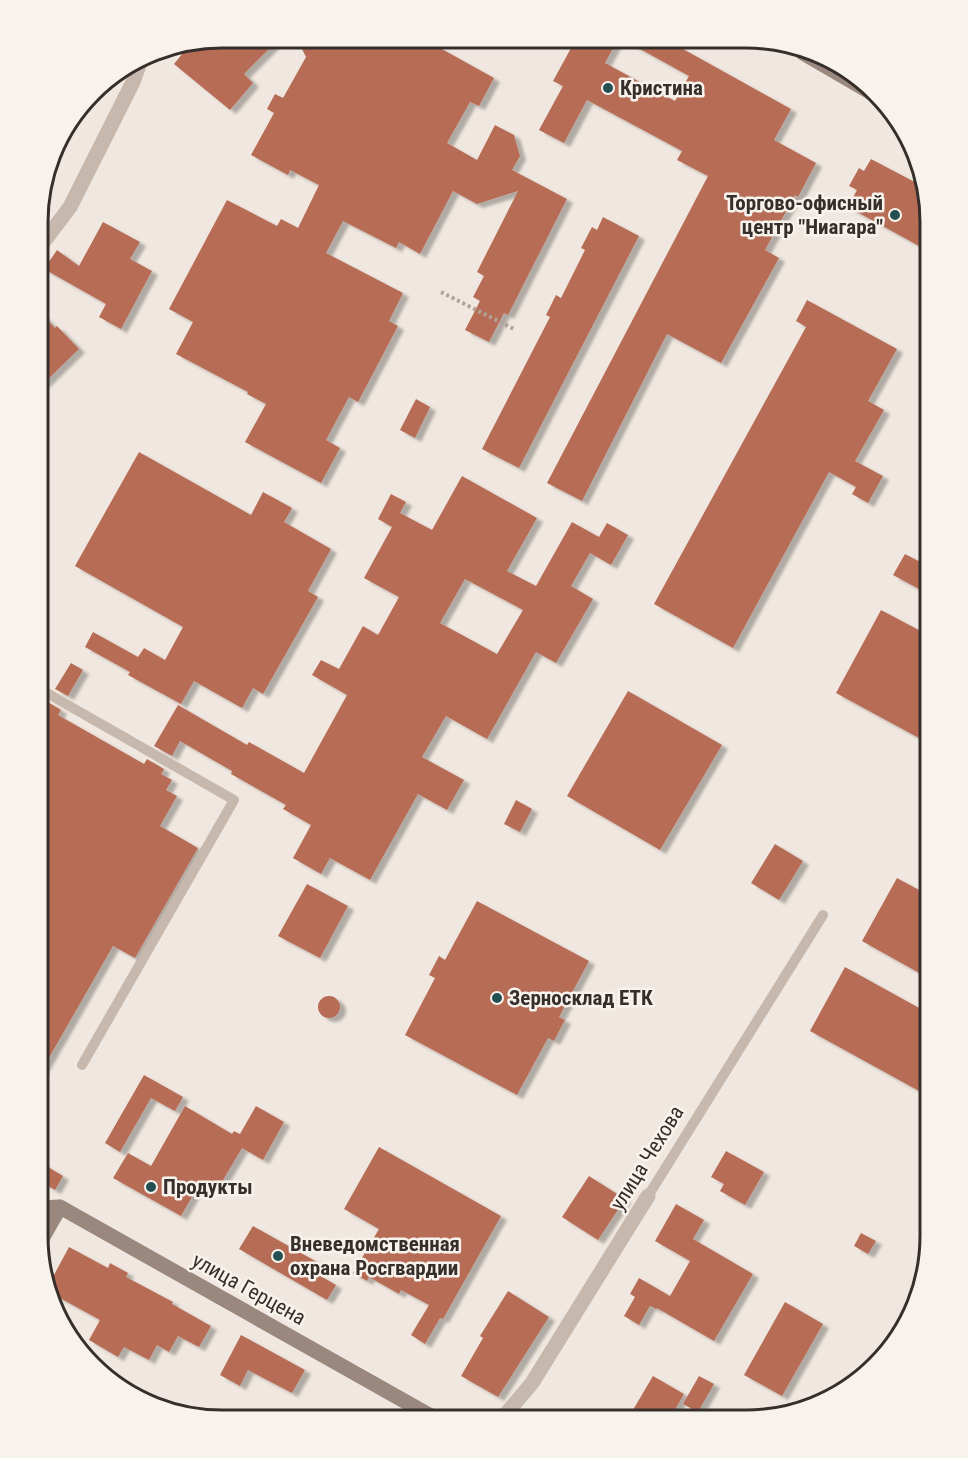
<svg xmlns="http://www.w3.org/2000/svg" width="968" height="1458" viewBox="0 0 968 1458" font-family="'Roboto Condensed',sans-serif">
	<style>
		.building { fill: #b76c56; fill-rule: evenodd; filter: url(#shadow) }
		.lines { fill: none; stroke-linecap: round; stroke-linejoin: round }
		.path { stroke: #b2a297; stroke-width: 4; stroke-dasharray: 3 3; stroke-linecap: butt }
		.lane { stroke: #c7b8ad; stroke-width: 10 }
		.street { stroke: #c7b8ad; stroke-width: 15 }
		.secondary { stroke: #9a887e; stroke-width: 15 }
		.poi-dot { fill: #255053; stroke: #f8f2ec; stroke-width: 2 }
		.labels { text-anchor: middle; dominant-baseline: central; stroke-width: 5; stroke-linejoin: round; paint-order: stroke }
		.poi-label { font-size: 21px; font-weight: bold; fill: #362e2b; stroke: #f8f2ec; text-anchor: start }
		.street-label { font-size: 21px; fill: #362e2b; stroke: #f8f2ec }
		.rim { fill: none; stroke: #362e2b; stroke-width: 3 }
	</style>
	<defs>
		<filter id="shadow"><feDropShadow dx="6" dy="4" stdDeviation="1.5" flood-color="#0004"/></filter>
	</defs>
	<rect width="100%" height="100%" fill="#f0e8e0"/>
	<path class="building" d="M 222,38 L 280,38 L 244,74 L 253,83 L 230,110 L 174,64 L 191,43 Z
		M 306,38 L 422,38 L 494,78 L 479,106 L 470,102 L 447,143 L 477,160 L 495,125 L 514,135 L 520,156 L 512,170 L 567,199 L 508,315 L 504,313 L 489,342 L 465,330 L 480,301 L 473,297 L 484,276 L 477,272 L 518,191 L 477,204 L 453,191 L 420,254 L 399,242 L 396,248 L 343,221 L 326,253 L 403,293 L 389,321 L 398,326 L 358,402 L 349,397 L 326,440 L 340,448 L 321,483 L 245,442 L 266,404 L 247,394 L 248,392 L 176,354 L 193,322 L 169,309 L 227,200 L 277,226 L 281,219 L 298,228 L 319,185 L 290,170 L 288,175 L 251,155 L 274,113 L 267,109 L 275,94 L 283,98 L 306,57 L 301,47 Z
		M 576,39 L 618,39 L 605,63 L 675,101 L 689,76 L 622,39 L 665,39 L 791,109 L 774,140 L 816,163 L 798,197 L 795,195 L 765,250 L 779,258 L 721,363 L 667,334 L 582,501 L 547,483 L 708,176 L 677,160 L 682,151 L 587,100 L 564,143 L 539,130 L 563,86 L 553,81 Z
		M 871,159 L 924,187 L 930,222 L 930,252 L 848,207 L 857,190 L 849,186 L 859,168 L 864,171 Z
		M 603,217 L 639,236 L 519,468 L 482,449 L 550,317 L 546,315 L 556,295 L 561,298 L 585,250 L 581,248 L 592,227 L 597,230 Z
		M 103,222 L 140,242 L 130,259 L 152,271 L 121,329 L 99,317 L 106,304 L 44,269 L 57,250 L 79,266 Z
		M 807,300 L 897,349 L 868,401 L 884,410 L 855,461 L 883,476 L 868,503 L 852,494 L 856,487 L 829,472 L 733,648 L 654,604 L 806,327 L 796,321 Z
		M 39,311 L 55,328 L 57,326 L 79,349 L 39,388 Z
		M 416,399 L 430,407 L 415,438 L 400,430 Z
		M 139,452 L 251,515 L 263,492 L 292,508 L 284,522 L 331,549 L 308,591 L 318,597 L 263,694 L 253,688 L 242,708 L 194,681 L 181,704 L 128,675 L 130,672 L 85,647 L 93,632 L 138,657 L 144,648 L 165,660 L 183,627 L 75,566 Z
		M 462,476 L 537,518 L 507,571 L 536,586 L 572,522 L 599,537 L 607,523 L 628,535 L 611,565 L 590,553 L 571,586 L 593,599 L 556,663 L 536,652 L 487,739 L 446,716 L 422,757 L 464,780 L 447,810 L 418,794 L 370,880 L 330,858 L 321,874 L 293,858 L 311,825 L 283,809 L 286,805 L 231,774 L 232,771 L 180,741 L 172,756 L 154,746 L 178,705 L 247,745 L 249,742 L 304,773 L 347,695 L 312,675 L 321,660 L 339,669 L 363,626 L 378,635 L 399,597 L 364,578 L 392,527 L 378,519 L 391,494 L 406,502 L 400,513 L 432,530 ZM 465,579 L 523,610 L 497,654 L 440,623 Z
		M 905,554 L 930,567 L 930,595 L 893,575 Z
		M 881,610 L 930,636 L 930,744 L 836,693 Z
		M 71,663 L 83,670 L 68,696 L 55,689 Z
		M 628,691 L 722,745 L 660,850 L 567,796 Z
		M 48,702 L 61,710 L 58,715 L 144,764 L 147,759 L 164,769 L 161,774 L 172,780 L 166,790 L 177,796 L 160,826 L 198,848 L 135,958 L 113,946 L 38,1077 L 38,704 L 45,707 Z
		M 516,800 L 532,809 L 520,832 L 504,824 Z
		M 775,844 L 803,861 L 779,900 L 751,883 Z
		M 897,878 L 930,896 L 930,979 L 862,941 Z
		M 307,884 L 348,906 L 320,958 L 278,936 Z
		M 477,901 L 589,961 L 559,1017 L 565,1020 L 554,1041 L 548,1038 L 517,1095 L 405,1035 L 435,978 L 429,975 L 439,956 L 445,960 Z
		M 845,967 L 930,1014 L 930,1097 L 810,1031 Z
		M318 1007a11 11 0 1 1 22 0a11 11 0 1 1-22 0Z
		M 144,1075 L 183,1097 L 175,1111 L 151,1098 L 120,1152 L 105,1143 Z
		M 185,1106 L 232,1134 L 234,1131 L 240,1134 L 256,1106 L 284,1122 L 263,1160 L 242,1148 L 216,1192 L 200,1183 L 181,1216 L 113,1178 L 128,1153 L 151,1166 Z
		M 379,1147 L 501,1216 L 443,1319 L 440,1318 L 425,1344 L 411,1335 L 429,1305 L 401,1290 L 399,1294 L 369,1277 L 367,1281 L 353,1273 L 379,1229 L 344,1209 Z
		M 726,1151 L 764,1172 L 745,1205 L 720,1191 L 724,1184 L 711,1177 Z
		M 38,1161 L 63,1176 L 55,1190 L 38,1180 Z
		M 589,1176 L 625,1199 L 598,1240 L 562,1217 Z
		M 676,1204 L 704,1220 L 693,1239 L 753,1274 L 714,1341 L 657,1308 L 656,1309 L 650,1306 L 639,1325 L 624,1316 L 635,1297 L 630,1294 L 639,1278 L 670,1296 L 690,1261 L 655,1241 Z
		M 253,1226 L 317,1262 L 312,1271 L 336,1285 L 327,1300 L 239,1249 Z
		M 861,1233 L 876,1241 L 868,1254 L 854,1246 Z
		M 69,1247 L 108,1268 L 110,1263 L 128,1273 L 126,1277 L 173,1302 L 172,1304 L 211,1326 L 199,1347 L 178,1336 L 169,1352 L 157,1345 L 149,1360 L 124,1347 L 118,1357 L 89,1340 L 100,1320 L 49,1292 L 48,1286 Z
		M 508,1291 L 549,1317 L 498,1397 L 461,1376 L 483,1338 L 480,1336 Z
		M 785,1302 L 823,1324 L 782,1396 L 744,1375 Z
		M 241,1335 L 305,1370 L 292,1393 L 248,1370 L 240,1386 L 220,1375 Z
		M 653,1376 L 684,1394 L 669,1420 L 627,1420 Z
		M 699,1376 L 714,1384 L 698,1412 L 683,1404 Z"/>
	<g class="lines">
		<path class="path" d="M 441,292 L 514,329"/>
		<path class="lane" d="M 38,688 L 234,800 L 82,1065
			M 648,1196 L 823,915"/>
		<path class="street" d="M 39,248 L 70,207 L 133,82 L 141,60
			M 501,1420 L 532,1383 L 648,1196"/>
		<path class="secondary" d="M 803,53 L 870,92
			M 38,1208 L 60,1207 L 438,1420
			M 39,1244 L 60,1207"/>
	</g>
	<g class="poi-dot">
		<circle cx="608" cy="88" r="6"/>
		<circle cx="895" cy="215" r="6"/>
		<circle cx="497" cy="998" r="6"/>
		<circle cx="151" cy="1187" r="6"/>
		<circle cx="278" cy="1256" r="6"/>
	</g>
	<g class="labels">
		<g class="poi-label">
			<text x="620" y="88">Кристина</text>
			<text x="883" y="203" text-anchor="end">Торгово-офисный<tspan x="883" dy="24">центр "Ниагара"</tspan></text>
			<text x="509" y="998">Зерносклад ЕТК</text>
			<text x="163" y="1187">Продукты</text>
			<text x="290" y="1244">Вневедомственная<tspan x="290" dy="24">охрана Росгвардии</tspan></text>
		</g>
		<g class="street-label">
			<text transform="translate(647 1158) rotate(-58)">улица Чехова</text>
			<text transform="translate(249 1289) rotate(29)">улица Герцена</text>
		</g>
	</g>
	<path d="M0 0H968V1458H0ZM222 48H746A174 174 0 0 1 920 222V1236A174 174 0 0 1 746 1410H222A174 174 0 0 1 48 1236V222A174 174 0 0 1 222 48Z" fill="#f8f2ec" fill-rule="evenodd"/>
	<path class="rim" d="M222 48H746A174 174 0 0 1 920 222V1236A174 174 0 0 1 746 1410H222A174 174 0 0 1 48 1236V222A174 174 0 0 1 222 48Z"/>
</svg>
